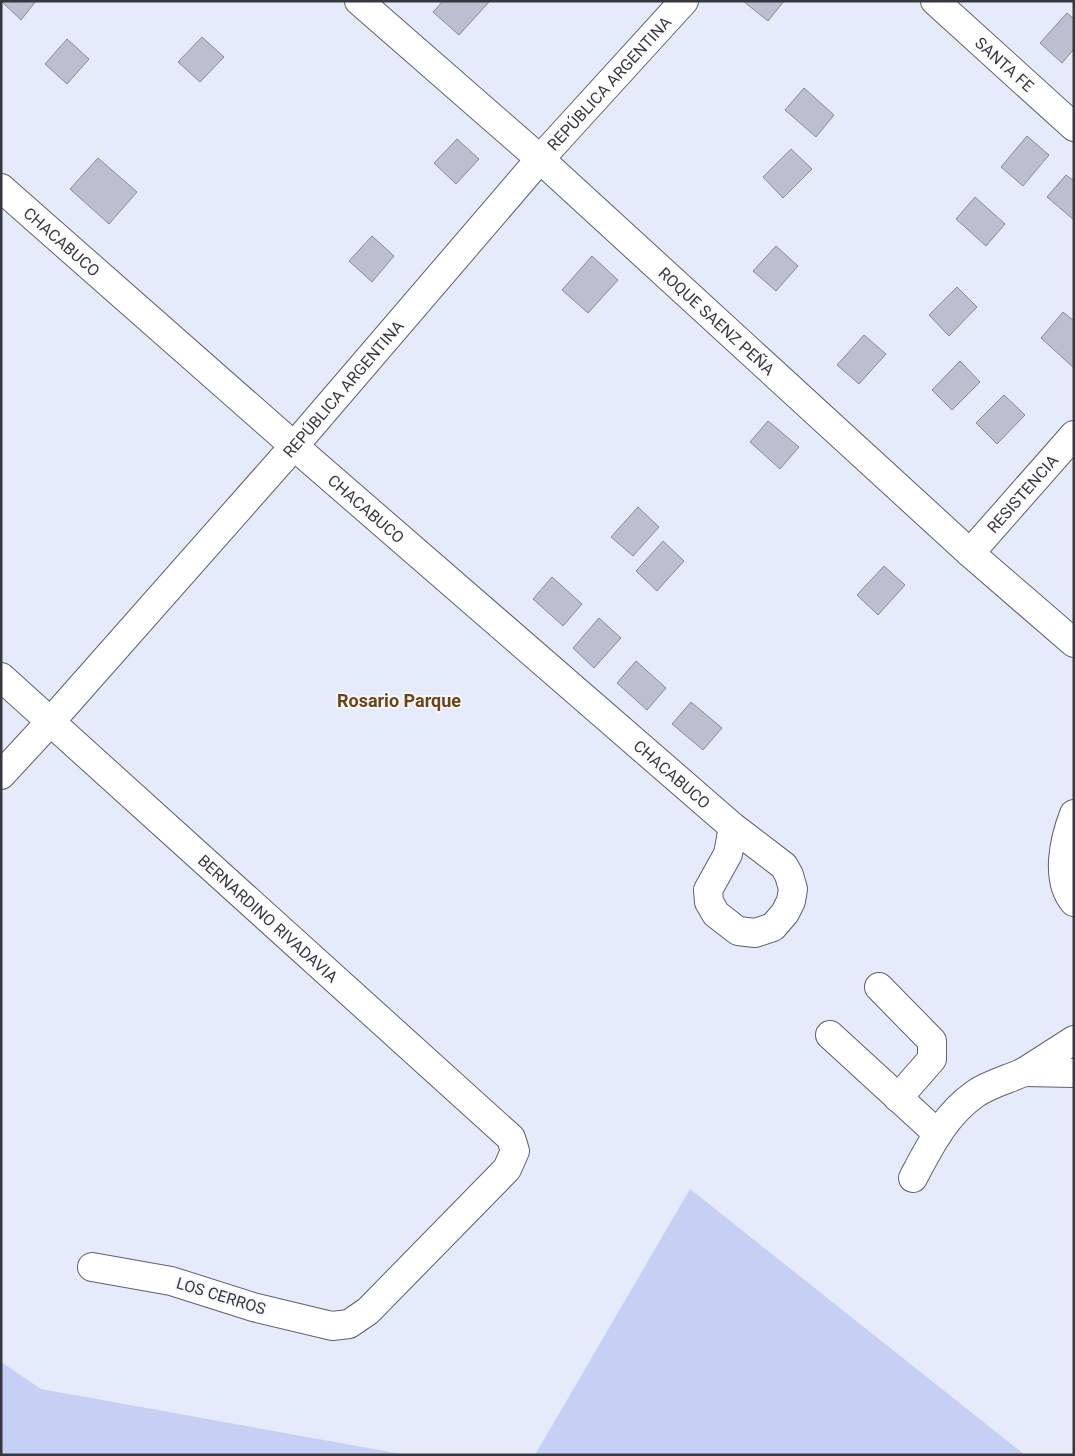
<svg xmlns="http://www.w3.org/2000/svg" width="1075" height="1456" viewBox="0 0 1075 1456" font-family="Roboto,sans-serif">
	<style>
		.green { fill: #c6cff4 }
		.building { fill: #bbbfd0; stroke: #868a9a }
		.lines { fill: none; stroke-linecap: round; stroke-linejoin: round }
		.minor-casing { stroke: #5c6070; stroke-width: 30 }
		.minor { stroke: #fff; stroke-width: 28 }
		.labels { text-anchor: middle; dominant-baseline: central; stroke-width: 4; stroke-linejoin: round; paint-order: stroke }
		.street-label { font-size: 16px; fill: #36383f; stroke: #f7f8fc }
		.neighbourhood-label { font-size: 18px; font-weight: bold; fill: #6c4418; stroke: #f7f8fc }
	</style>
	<rect width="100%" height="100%" fill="#e6ebfc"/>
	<path class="green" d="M 690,1189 L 1025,1455 L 535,1455 Z
		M 1,1362 L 41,1389 L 407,1455 L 1,1455 Z"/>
	<path class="building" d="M 1,1 L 36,1 L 21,20 Z
		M 443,1 L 489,1 L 489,2 L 459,35 L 433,12 Z
		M 743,1 L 784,1 L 768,21 Z
		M 1067,13 L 1074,19 L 1074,49 L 1062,63 L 1040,43 Z
		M 202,37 L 224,57 L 200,82 L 178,62 Z
		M 67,39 L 89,59 L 67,84 L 45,64 Z
		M 804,88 L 834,115 L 816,137 L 785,110 Z
		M 1027,136 L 1049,155 L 1023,186 L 1001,167 Z
		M 457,139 L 479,159 L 456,184 L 434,163 Z
		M 791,149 L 812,169 L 783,198 L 763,177 Z
		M 98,158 L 137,192 L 109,224 L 70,189 Z
		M 1066,175 L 1074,181 L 1074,220 L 1047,197 Z
		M 975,197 L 1005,224 L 986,246 L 956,219 Z
		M 372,236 L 394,256 L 372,282 L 349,261 Z
		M 776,246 L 798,266 L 776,291 L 753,271 Z
		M 592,256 L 618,280 L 588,313 L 562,290 Z
		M 957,287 L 977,307 L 949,336 L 929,315 Z
		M 1063,312 L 1074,321 L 1074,368 L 1041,338 Z
		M 864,335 L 886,354 L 859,384 L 837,365 Z
		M 960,361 L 980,382 L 952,410 L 932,390 Z
		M 1004,395 L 1025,415 L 997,444 L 976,423 Z
		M 768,421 L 799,447 L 780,469 L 750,442 Z
		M 638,507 L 659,527 L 633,556 L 611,537 Z
		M 663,541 L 684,561 L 657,591 L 636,571 Z
		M 884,566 L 905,585 L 878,615 L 857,595 Z
		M 552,577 L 582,604 L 563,626 L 533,599 Z
		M 599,618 L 621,638 L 594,668 L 573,648 Z
		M 636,661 L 666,688 L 647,710 L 617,683 Z
		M 691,702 L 722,728 L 703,750 L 672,724 Z"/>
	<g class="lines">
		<defs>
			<g id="minor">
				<path id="s1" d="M 359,1 L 540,159 L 970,553 L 1074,643"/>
				<path id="s2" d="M 935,1 L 1074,127"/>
				<path id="s3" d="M 1,188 L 294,446 L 733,827 L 784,866 L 789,875 L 793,889 L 791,901 L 785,913 L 773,927 L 755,933 L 738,931 L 716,914 L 709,902 L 708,890 L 728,854 L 733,827"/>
				<path id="s4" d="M 970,553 L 1074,435"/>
				<path id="s5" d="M 1,677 L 511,1138 L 515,1151 L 507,1169 L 368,1311 L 349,1324 L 332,1326 L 253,1307 L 171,1281 L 92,1267"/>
				<path id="s6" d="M 1,775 L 52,720 L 294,446 L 540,159 L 684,1"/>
				<path d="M 1074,814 C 1064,840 1055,879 1074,902"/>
				<path d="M 879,987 L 932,1041 L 932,1059 L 898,1098"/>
				<path d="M 830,1035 L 938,1134"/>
				<path d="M 1074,1040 L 1024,1072 L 1074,1073"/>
				<path d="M 913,1178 C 930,1146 945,1115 975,1094 C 989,1084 1009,1079 1024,1072"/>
			</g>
		</defs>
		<use href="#minor" class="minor-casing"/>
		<use href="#minor" class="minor"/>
	</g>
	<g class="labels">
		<g class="street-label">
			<text stroke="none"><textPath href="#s2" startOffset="94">SANTA FE</textPath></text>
			<text stroke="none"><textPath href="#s6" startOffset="921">REPÚBLICA ARGENTINA</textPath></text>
			<text stroke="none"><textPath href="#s3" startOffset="81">CHACABUCO</textPath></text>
			<text stroke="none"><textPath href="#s1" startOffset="480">ROQUE SAENZ PEÑA</textPath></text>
			<text stroke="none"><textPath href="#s6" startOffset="516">REPÚBLICA ARGENTINA</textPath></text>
			<text stroke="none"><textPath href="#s4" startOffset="79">RESISTENCIA</textPath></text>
			<text stroke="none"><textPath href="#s3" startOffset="486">CHACABUCO</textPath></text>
			<text stroke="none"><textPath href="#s3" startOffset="891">CHACABUCO</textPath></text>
			<text stroke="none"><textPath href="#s5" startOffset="360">BERNARDINO RIVADAVIA</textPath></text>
			<text transform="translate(221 1296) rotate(17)">LOS CERROS</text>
		</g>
		<g class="neighbourhood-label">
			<text x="399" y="700">Rosario Parque</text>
		</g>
	</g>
	<rect width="1075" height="1456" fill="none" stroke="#36383f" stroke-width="5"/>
</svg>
